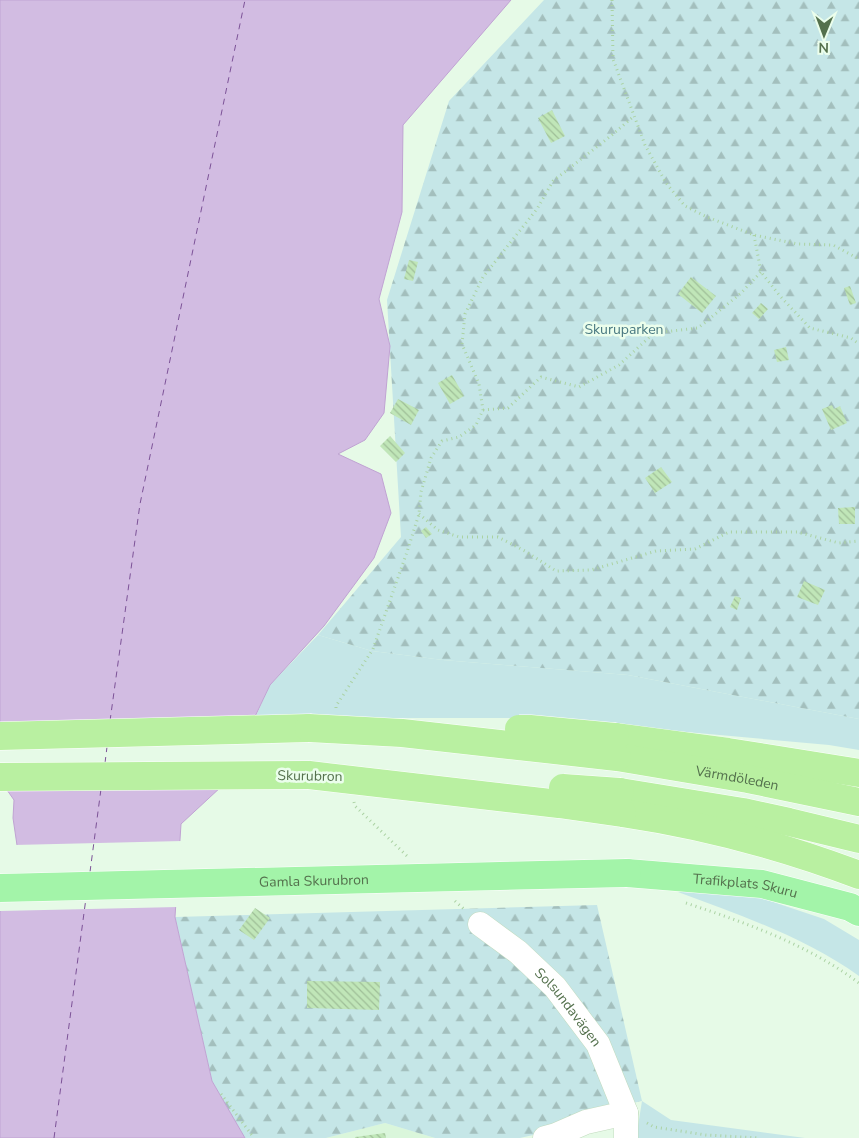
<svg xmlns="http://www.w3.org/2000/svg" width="859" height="1138" viewBox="0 0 859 1138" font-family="'Nunito Sans',sans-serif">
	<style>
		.residential { fill: #daf6db }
		.grass { fill: #c5e6e7 }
		.forest { fill: url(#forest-firs) }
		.water { fill: #d2bce2; stroke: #c0a3d3 }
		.pier { fill: #e6fae7 }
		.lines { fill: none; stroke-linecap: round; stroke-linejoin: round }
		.ferry { stroke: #7c5297; stroke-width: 1; stroke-dasharray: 6 5; stroke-linecap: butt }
		.building { fill: url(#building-back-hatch) }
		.minor-casing { stroke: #c2dbbf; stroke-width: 25 }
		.major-casing { stroke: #fff; stroke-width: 29 }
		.highway-casing { stroke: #fff; stroke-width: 29 }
		.path { stroke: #abd2a3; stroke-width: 3; stroke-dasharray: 1 4; stroke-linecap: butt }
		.minor { stroke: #fff; stroke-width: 24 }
		.major { stroke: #a3f4a9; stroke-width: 28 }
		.highway { stroke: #b9f0a1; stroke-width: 28 }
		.major-bridge-casing { stroke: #fff; stroke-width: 29; stroke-linecap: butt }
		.highway-bridge-casing { stroke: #fff; stroke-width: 29; stroke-linecap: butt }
		.major-bridge { stroke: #a3f4a9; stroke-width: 28 }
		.highway-bridge { stroke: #b9f0a1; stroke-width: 28 }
		.labels { text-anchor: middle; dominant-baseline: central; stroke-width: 5; stroke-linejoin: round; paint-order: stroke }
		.park-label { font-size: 14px; fill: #4b7a82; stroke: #ebfeec }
		.street-label { font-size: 14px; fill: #54714d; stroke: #ebfeec }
	</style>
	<defs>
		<pattern id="forest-firs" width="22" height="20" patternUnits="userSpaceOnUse" patternTransform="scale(1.25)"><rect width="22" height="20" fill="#c5e6e7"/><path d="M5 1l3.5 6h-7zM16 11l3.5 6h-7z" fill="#a3bfbd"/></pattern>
		<pattern id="building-back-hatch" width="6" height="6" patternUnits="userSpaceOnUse" patternTransform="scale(1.25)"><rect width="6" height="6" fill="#c0e6b8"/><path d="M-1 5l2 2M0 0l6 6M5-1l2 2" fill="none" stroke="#9fbf98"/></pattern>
	</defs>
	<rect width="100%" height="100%" fill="#e6fae7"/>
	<path class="residential" d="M 385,1123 L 435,1138 L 326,1138 Z"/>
	<path class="grass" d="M 318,635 L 372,651 L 443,660 L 628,675 L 859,719 L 859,750 L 829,745 L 531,718 L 255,718 L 270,685 Z
		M 708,886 L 755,896 L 824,919 L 859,940 L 859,976 C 804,937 740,915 678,892 Z
		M 642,1101 L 671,1120 L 805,1138 L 636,1138 Z"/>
	<path class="forest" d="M 544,0 L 859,0 L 859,719 L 628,675 L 443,660 L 372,651 L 318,635 L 401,537 L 387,300 L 449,101 Z
		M 597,905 L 642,1101 L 591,1112 L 551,1131 L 520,1138 L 435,1138 L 385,1123 L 326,1138 L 245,1138 L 212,1081 L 175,917 Z"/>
	<path class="water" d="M 0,0 L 511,0 L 403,125 L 402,212 L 379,299 L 390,346 L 384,413 L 365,440 L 338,454 L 381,474 L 391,513 L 374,558 L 324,626 L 270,685 L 222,786 L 181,824 L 175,917 L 212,1081 L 245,1138 L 0,1138 L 0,912 L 20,875 L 18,852 L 13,818 L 14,800 L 0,780 Z"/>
	<path class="pier" d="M 257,719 L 225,786 L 0,784 L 0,723 Z
		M 182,841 L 178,907 L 0,911 L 0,907 L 17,875 L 14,845 Z"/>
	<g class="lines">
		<path class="ferry" d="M 110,721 L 140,504 L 245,0
			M 105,763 L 107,747
			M 90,872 L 101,789
			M 54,1138 L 86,898"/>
	</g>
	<path class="building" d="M 552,110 L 565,136 L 551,143 L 538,118 Z
		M 409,260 L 418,262 L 413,281 L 404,279 Z
		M 691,277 L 716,296 L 702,313 L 678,294 Z
		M 850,286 L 856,303 L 850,305 L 844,288 Z
		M 761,303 L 768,309 L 759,319 L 752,313 Z
		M 786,347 L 789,360 L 777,362 L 774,350 Z
		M 452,375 L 464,396 L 450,404 L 438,383 Z
		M 398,399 L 419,410 L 411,425 L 390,413 Z
		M 832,405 L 834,409 L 840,406 L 847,423 L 831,430 L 822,409 Z
		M 390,436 L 405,453 L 396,462 L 380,446 Z
		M 661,467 L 672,482 L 655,493 L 645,478 Z
		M 855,507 L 855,524 L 839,524 L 838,508 Z
		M 426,527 L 432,534 L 426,538 L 421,531 Z
		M 804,581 L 825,590 L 818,605 L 797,597 Z
		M 735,596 L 741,598 L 737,610 L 730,607 Z
		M 255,908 L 270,918 L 254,940 L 239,930 Z
		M 307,981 L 380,982 L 379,1010 L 307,1008 Z
		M 385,1133 L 386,1138 L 355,1138 L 355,1137 Z"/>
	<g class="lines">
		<defs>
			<g id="minor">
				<path id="s1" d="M 480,924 L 518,952 L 555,987 L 598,1044 L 626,1113"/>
				<path d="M 545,1138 L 556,1135 L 586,1122 L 626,1113 L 626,1138"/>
			</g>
			<g id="major">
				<path id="s2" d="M 627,873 L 762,884 L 850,907 L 859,912"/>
			</g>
			<g id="highway">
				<path d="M 0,736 L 309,728"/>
				<path d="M 615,737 L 728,752 L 859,773"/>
				<path id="s3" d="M 617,757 L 748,779 L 859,802"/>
				<path d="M 0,777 L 309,775"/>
				<path d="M 620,792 L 743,812 L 789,822 L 859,839"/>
				<path d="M 622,813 C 702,825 783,846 859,875"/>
			</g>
		</defs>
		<use href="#minor" class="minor-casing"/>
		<use href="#major" class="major-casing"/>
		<use href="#highway" class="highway-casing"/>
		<path class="path" d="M 612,0 L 613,59 L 645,145 L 666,183 L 685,206 L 707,217 L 754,235 L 798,244 L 833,245 L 859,259
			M 754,235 L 761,272 L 780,296 L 810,328 L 851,338 L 859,344
			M 483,410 L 508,408 L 541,377 L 579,387 L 619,365 L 654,333 L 698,328 L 740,294 L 761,272
			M 419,514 L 438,530 L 459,537 L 498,537 L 525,551 L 556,571 L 591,570 L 656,551 L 695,549 L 729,532 L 797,532 L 839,543 L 859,541
			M 336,708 L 336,706 L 373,649 L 407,552 L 419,514 L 421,492 L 431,458 L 442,441 L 459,437 L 476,425 L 483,410 L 479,384 L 462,344 L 465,314 L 483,277 L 537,209 L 553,181 L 612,135 L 634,116
			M 354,802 L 355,806 L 407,856
			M 455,901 L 465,910
			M 686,903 C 746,923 807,944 859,983
			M 221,1094 L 254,1138
			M 647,1123 L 654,1127 L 706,1135 L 760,1138"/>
		<use href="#minor" class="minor"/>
		<use href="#major" class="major"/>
		<use href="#highway" class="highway"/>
		<defs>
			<g id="major-bridge">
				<path id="s4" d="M 0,888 L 627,873"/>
			</g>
			<path id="highway-bridge" d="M 309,728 L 402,733 L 617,757
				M 519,729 L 530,729 L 615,737
				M 309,775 L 559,804 L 622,813
				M 563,788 L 620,792"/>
		</defs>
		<use href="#major-bridge" class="major-bridge-casing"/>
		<use href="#highway-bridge" class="highway-bridge-casing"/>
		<use href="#major-bridge" class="major-bridge"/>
		<use href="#highway-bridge" class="highway-bridge"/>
	</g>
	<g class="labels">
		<g class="park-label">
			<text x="624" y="329">Skuruparken</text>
		</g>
		<g class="street-label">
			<text transform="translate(310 776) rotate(1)">Skurubron</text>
			<text stroke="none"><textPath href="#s3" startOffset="122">Värmdöleden</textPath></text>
			<text stroke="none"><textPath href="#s4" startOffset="314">Gamla Skurubron</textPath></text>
			<text stroke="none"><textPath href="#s2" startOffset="119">Trafikplats Skuru</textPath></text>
			<text stroke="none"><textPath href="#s1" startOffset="122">Solsundavägen</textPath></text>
		</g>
	</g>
	<g transform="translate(824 35) rotate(181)" stroke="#ebfeec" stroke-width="4" paint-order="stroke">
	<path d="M0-4L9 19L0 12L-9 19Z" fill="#54714d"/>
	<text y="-8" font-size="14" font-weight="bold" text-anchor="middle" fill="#54714d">N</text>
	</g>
</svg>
